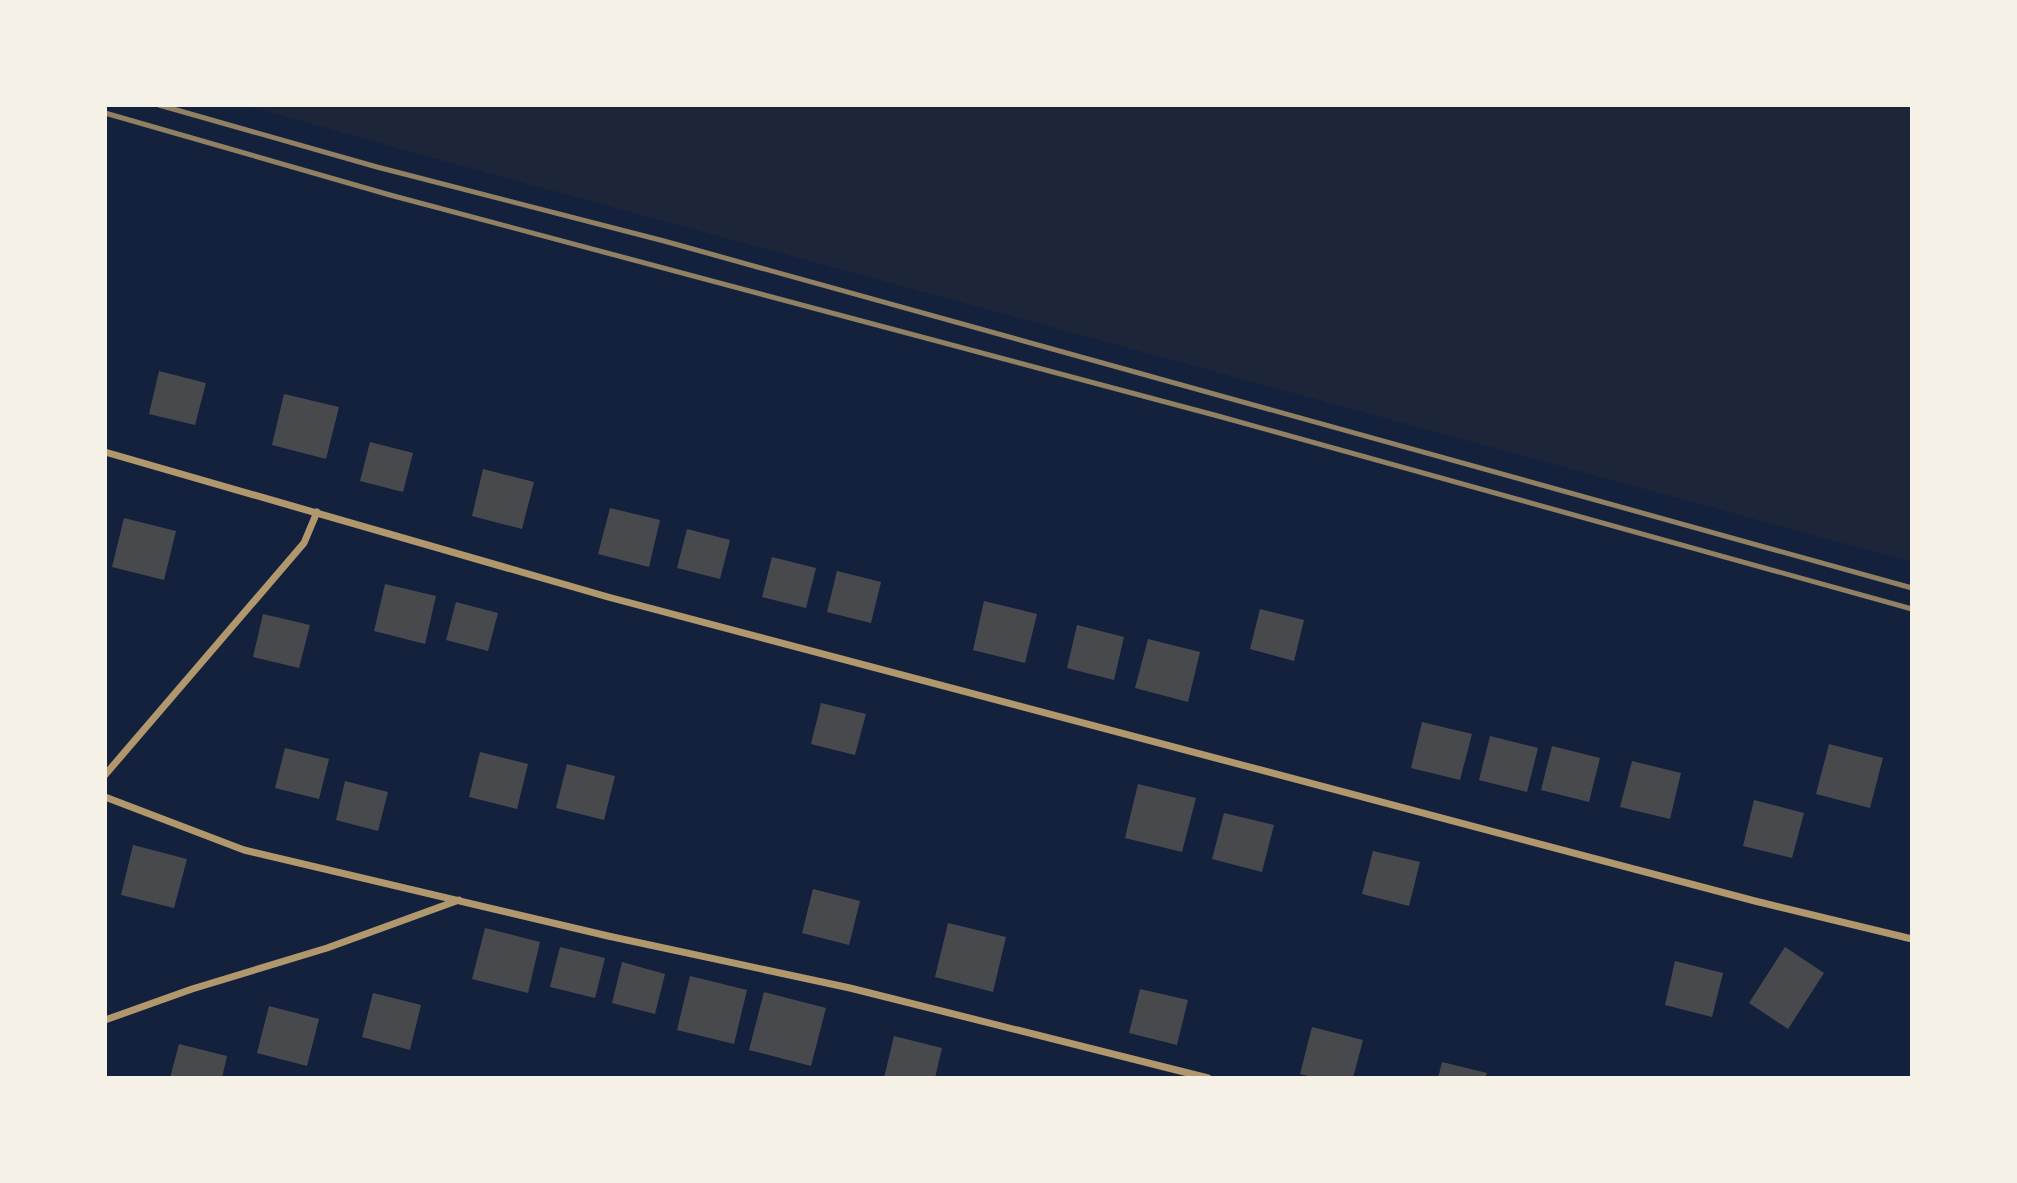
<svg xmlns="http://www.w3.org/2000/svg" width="2017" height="1183" viewBox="0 0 2017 1183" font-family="'Sofia Sans Condensed',sans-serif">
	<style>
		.green { fill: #1d2539 }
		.building { fill: #48494c }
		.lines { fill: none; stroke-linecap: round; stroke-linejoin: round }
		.minor { stroke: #b1986c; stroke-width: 7 }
		.rail { stroke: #918062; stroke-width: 5 }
	</style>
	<rect width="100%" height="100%" fill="#14213d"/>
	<path class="green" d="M 244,105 L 1912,105 L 1912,562 L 433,158 Z"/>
	<path class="building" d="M 159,371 L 206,383 L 195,425 L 149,414 Z
		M 284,394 L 339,407 L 326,459 L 272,445 Z
		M 370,442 L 413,453 L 403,492 L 360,481 Z
		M 483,469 L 534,482 L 522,529 L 472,516 Z
		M 610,508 L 660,520 L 649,567 L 598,554 Z
		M 124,518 L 176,531 L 164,580 L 112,567 Z
		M 687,529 L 730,540 L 720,579 L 677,568 Z
		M 772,557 L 816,568 L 806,608 L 762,597 Z
		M 837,571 L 881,582 L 871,623 L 827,612 Z
		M 385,584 L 436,596 L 425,644 L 374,631 Z
		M 984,601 L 1037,614 L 1025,663 L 973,650 Z
		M 456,602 L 498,613 L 488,651 L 446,640 Z
		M 1260,609 L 1304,620 L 1294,661 L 1250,649 Z
		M 263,614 L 310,625 L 299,668 L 253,657 Z
		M 1077,625 L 1124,637 L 1114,680 L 1067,668 Z
		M 1148,639 L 1200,652 L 1188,702 L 1135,688 Z
		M 821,703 L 866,714 L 855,755 L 811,744 Z
		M 1422,722 L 1472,734 L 1460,780 L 1411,768 Z
		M 1490,736 L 1538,748 L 1527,792 L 1479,780 Z
		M 1829,744 L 1883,758 L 1870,808 L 1816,794 Z
		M 1552,746 L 1600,758 L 1589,802 L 1541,790 Z
		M 285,748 L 329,759 L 319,799 L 275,788 Z
		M 480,752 L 528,764 L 517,809 L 469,797 Z
		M 1632,761 L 1681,773 L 1670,819 L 1620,807 Z
		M 567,764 L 615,776 L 604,820 L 556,808 Z
		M 345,781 L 388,792 L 378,831 L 336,820 Z
		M 1138,784 L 1196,798 L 1182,852 L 1125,838 Z
		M 1754,800 L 1804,813 L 1792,858 L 1743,846 Z
		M 1224,813 L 1274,825 L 1262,872 L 1212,859 Z
		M 133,845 L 187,859 L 174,908 L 121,895 Z
		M 1373,851 L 1420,862 L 1409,906 L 1362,894 Z
		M 813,889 L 860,901 L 849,945 L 802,933 Z
		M 948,923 L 1006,937 L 993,992 L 935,977 Z
		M 485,928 L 540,942 L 528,993 L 472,979 Z
		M 560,947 L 605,958 L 595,998 L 550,987 Z
		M 1785,947 L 1824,973 L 1788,1029 L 1749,1003 Z
		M 1675,961 L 1723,973 L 1712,1017 L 1665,1005 Z
		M 622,962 L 665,974 L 655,1014 L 612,1003 Z
		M 690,976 L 747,990 L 734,1044 L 677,1030 Z
		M 1140,989 L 1188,1000 L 1177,1045 L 1129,1033 Z
		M 764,992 L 826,1008 L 811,1066 L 749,1050 Z
		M 373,993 L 421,1005 L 410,1050 L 362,1037 Z
		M 269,1006 L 319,1019 L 307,1066 L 257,1053 Z
		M 1312,1027 L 1363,1040 L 1353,1078 L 1316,1078 L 1300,1074 Z
		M 894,1036 L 942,1048 L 935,1078 L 884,1078 Z
		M 179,1044 L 227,1056 L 222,1078 L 170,1078 Z
		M 1442,1062 L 1487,1073 L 1485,1078 L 1438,1078 Z"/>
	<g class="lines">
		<path class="minor" d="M 105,452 L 608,597 L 1755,901 L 1912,939
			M 105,775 L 304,543 L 317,512
			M 105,797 L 244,850 L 608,936 L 850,988 L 1208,1078
			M 105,1020 L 192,989 L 327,948 L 459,900"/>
		<path class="rail" d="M 159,105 L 377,167 L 664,241 L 1912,588
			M 105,113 L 390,195 L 1218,416 L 1912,609"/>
	</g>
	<rect width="2017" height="1183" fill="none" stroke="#f6f1e7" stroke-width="214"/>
</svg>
